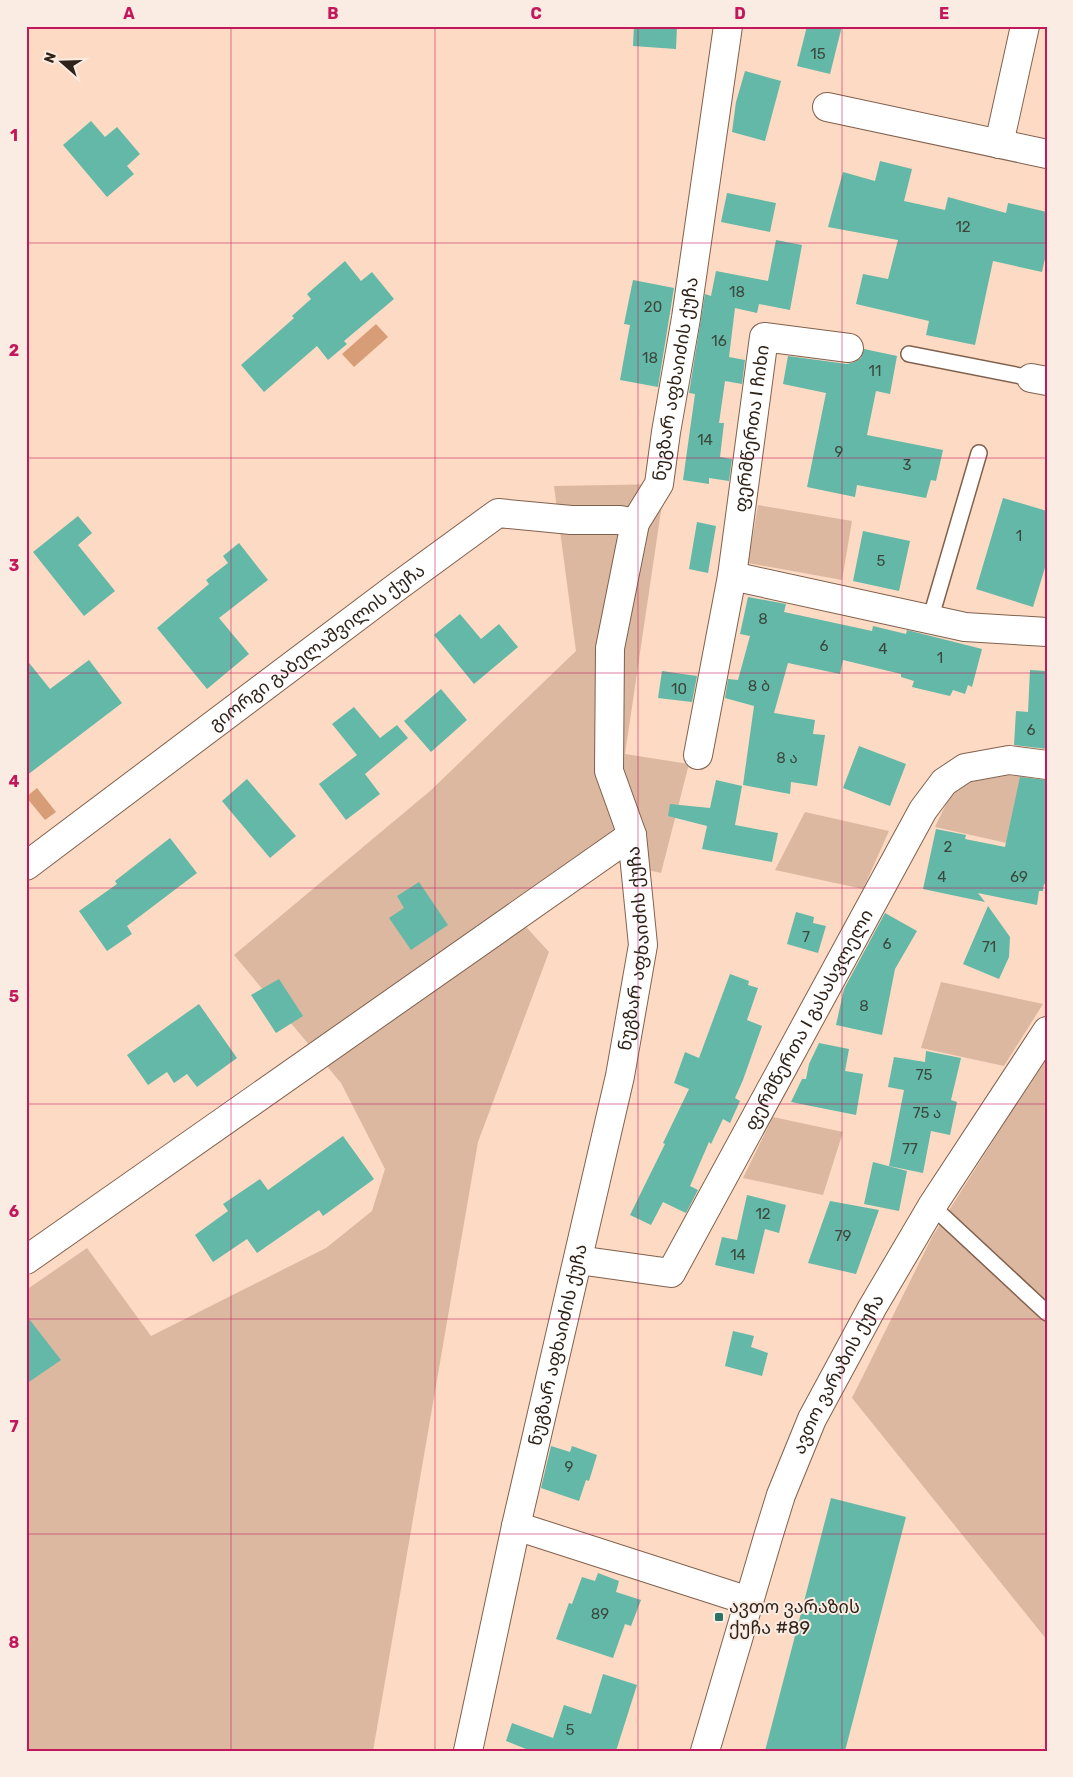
<svg xmlns="http://www.w3.org/2000/svg" width="1073" height="1777" viewBox="0 0 1073 1777" font-family="Rubik,'Noto Sans Georgian',sans-serif">
	<style>
		.green { fill: #dcb8a1 }
		.water { fill: #d69d76 }
		.building { fill: #63b8a7 }
		.lines { fill: none; stroke-linecap: round; stroke-linejoin: round }
		.lane-casing { stroke: #80614d; stroke-width: 18 }
		.street-casing { stroke: #80614d; stroke-width: 30 }
		.secondary-casing { stroke: #80614d; stroke-width: 30 }
		.lane { stroke: #fff; stroke-width: 15 }
		.street { stroke: #fff; stroke-width: 28 }
		.secondary { stroke: #fff; stroke-width: 28 }
		.grid { fill: none; stroke: #c2185b; stroke-width: 1; stroke-opacity: 0.55 }
		.poi-dot { fill: #2d7266; stroke: #faece3; stroke-width: 2 }
		.labels { text-anchor: middle; dominant-baseline: central; stroke-width: 4; stroke-linejoin: round; paint-order: stroke }
		.number-label { font-size: 15px; fill: #3c483d }
		.street-label { font-size: 18px; fill: #2f231a; stroke: #faece3 }
		.poi-label { font-size: 18px; fill: #2f231a; stroke: #faece3; text-anchor: start }
		.neatline { fill: none; stroke: #c2185b; stroke-width: 2 }
		.grid-label { font-size: 16px; text-anchor: middle; font-weight: bold; fill: #c2185b }
	</style>
	<rect width="100%" height="100%" fill="#fddac3"/>
	<path class="green" d="M 665,484 L 625,754 L 689,764 L 661,873 L 617,863 L 596,845 L 518,918 L 549,952 L 478,1142 L 373,1751 L 26,1751 L 26,1290 L 87,1248 L 151,1336 L 326,1248 L 372,1211 L 385,1169 L 341,1083 L 234,955 L 430,791 L 576,651 L 554,486 Z
		M 758,505 L 852,521 L 842,580 L 748,563 Z
		M 1011,775 L 1047,781 L 1047,852 L 935,827 L 951,794 L 970,782 Z
		M 805,812 L 889,831 L 863,889 L 775,870 Z
		M 941,982 L 1043,1004 L 1004,1066 L 921,1048 Z
		M 1047,1056 L 1047,1640 L 852,1398 L 932,1237 Z
		M 773,1117 L 843,1132 L 823,1195 L 743,1178 Z"/>
	<path class="water" d="M 376,324 L 388,337 L 354,367 L 342,354 Z
		M 37,788 L 56,812 L 45,820 L 26,797 Z"/>
	<path class="building" d="M 634,26 L 677,26 L 676,49 L 633,46 Z
		M 807,26 L 842,26 L 830,74 L 797,66 Z
		M 745,71 L 781,81 L 765,141 L 732,132 L 736,102 Z
		M 91,121 L 105,137 L 117,127 L 140,154 L 127,166 L 134,174 L 107,197 L 63,145 Z
		M 880,161 L 912,169 L 904,201 L 945,210 L 948,197 L 1006,213 L 1008,203 L 1047,212 L 1047,250 L 1042,272 L 993,261 L 975,345 L 926,335 L 929,321 L 856,304 L 863,274 L 888,279 L 898,240 L 828,227 L 843,172 L 875,181 Z
		M 727,193 L 776,203 L 770,232 L 721,222 Z
		M 776,240 L 802,245 L 790,310 L 759,304 L 757,313 L 735,308 L 729,357 L 745,360 L 742,384 L 725,381 L 719,423 L 724,423 L 720,457 L 732,459 L 729,481 L 709,478 L 709,484 L 683,480 L 695,394 L 689,393 L 705,294 L 711,296 L 716,271 L 768,281 Z
		M 345,261 L 361,281 L 372,272 L 394,299 L 344,341 L 347,344 L 328,360 L 317,346 L 264,392 L 241,365 L 294,318 L 292,316 L 311,299 L 307,294 Z
		M 633,280 L 674,288 L 658,387 L 620,380 L 630,325 L 624,324 Z
		M 864,349 L 897,356 L 890,394 L 876,391 L 867,435 L 943,450 L 936,481 L 931,480 L 926,498 L 857,485 L 855,497 L 807,487 L 826,393 L 783,384 L 788,356 L 847,364 L 855,362 L 861,358 Z
		M 1003,498 L 1047,511 L 1047,561 L 1033,607 L 976,589 Z
		M 78,516 L 92,533 L 78,545 L 115,591 L 84,616 L 33,552 Z
		M 697,522 L 716,526 L 708,573 L 689,569 Z
		M 863,531 L 910,541 L 899,591 L 853,581 Z
		M 239,543 L 268,580 L 219,618 L 249,654 L 207,689 L 157,628 L 209,584 L 206,580 L 228,563 L 223,556 Z
		M 748,597 L 786,604 L 784,612 L 872,631 L 873,626 L 906,634 L 907,630 L 982,649 L 972,687 L 968,685 L 965,694 L 953,690 L 950,696 L 912,687 L 914,681 L 901,677 L 901,674 L 843,660 L 840,674 L 788,663 L 774,713 L 815,720 L 813,734 L 825,735 L 817,786 L 791,782 L 790,794 L 743,785 L 754,706 L 725,698 L 728,679 L 738,680 L 750,636 L 740,634 Z
		M 460,614 L 481,639 L 499,624 L 518,647 L 474,684 L 434,635 Z
		M 26,659 L 50,689 L 89,660 L 122,703 L 26,776 Z
		M 1030,670 L 1047,671 L 1047,749 L 1014,745 L 1016,711 L 1028,712 Z
		M 662,671 L 697,676 L 692,702 L 658,698 Z
		M 441,689 L 467,720 L 431,752 L 404,721 Z
		M 354,707 L 380,738 L 397,725 L 408,738 L 365,774 L 380,794 L 346,820 L 319,784 L 357,755 L 332,724 Z
		M 859,746 L 906,764 L 890,806 L 843,788 Z
		M 1020,777 L 1047,780 L 1047,885 L 1044,884 L 1043,891 L 1039,891 L 1037,905 L 978,893 L 985,902 L 923,889 L 936,829 L 966,835 L 965,839 L 1005,847 Z
		M 247,779 L 296,836 L 270,858 L 222,801 Z
		M 716,780 L 742,786 L 735,825 L 778,833 L 772,862 L 702,849 L 707,826 L 668,816 L 670,804 L 710,808 Z
		M 170,838 L 197,873 L 127,926 L 132,934 L 107,951 L 79,911 L 117,884 L 115,881 Z
		M 419,882 L 448,925 L 411,950 L 389,918 L 404,908 L 397,896 Z
		M 988,906 L 1010,937 L 1009,957 L 999,979 L 963,964 Z
		M 796,912 L 814,917 L 813,923 L 826,926 L 818,953 L 787,944 Z
		M 885,913 L 917,931 L 895,969 L 882,1035 L 836,1025 L 844,989 Z
		M 730,974 L 749,981 L 748,985 L 758,988 L 747,1020 L 762,1026 L 743,1080 L 735,1098 L 740,1101 L 730,1123 L 723,1119 L 711,1144 L 709,1142 L 690,1186 L 698,1190 L 686,1213 L 663,1202 L 651,1225 L 630,1215 L 665,1144 L 663,1143 L 689,1089 L 674,1083 L 685,1052 L 699,1058 Z
		M 279,979 L 303,1016 L 276,1033 L 251,995 Z
		M 199,1004 L 237,1058 L 197,1087 L 187,1074 L 174,1083 L 167,1072 L 148,1085 L 127,1055 Z
		M 819,1043 L 849,1049 L 845,1071 L 863,1074 L 856,1115 L 791,1102 L 802,1079 L 806,1079 L 809,1064 Z
		M 926,1051 L 961,1058 L 951,1100 L 957,1102 L 950,1135 L 931,1131 L 923,1173 L 889,1166 L 904,1090 L 888,1087 L 894,1057 L 925,1062 Z
		M 343,1136 L 374,1179 L 323,1216 L 319,1210 L 257,1253 L 247,1239 L 213,1262 L 195,1235 L 228,1211 L 223,1204 L 260,1179 L 268,1190 Z
		M 873,1162 L 907,1171 L 899,1211 L 864,1204 Z
		M 747,1195 L 786,1205 L 779,1233 L 765,1229 L 754,1274 L 715,1265 L 722,1237 L 737,1240 Z
		M 830,1201 L 879,1210 L 856,1274 L 808,1263 Z
		M 26,1315 L 61,1360 L 26,1384 Z
		M 733,1331 L 754,1336 L 751,1347 L 768,1353 L 762,1376 L 725,1366 Z
		M 551,1446 L 570,1452 L 572,1446 L 597,1455 L 589,1481 L 586,1480 L 579,1501 L 541,1488 Z
		M 831,1498 L 906,1517 L 845,1751 L 765,1751 Z
		M 598,1573 L 619,1581 L 616,1592 L 641,1600 L 631,1626 L 625,1624 L 613,1658 L 556,1639 L 569,1603 L 572,1604 L 582,1577 L 595,1581 Z
		M 603,1674 L 637,1685 L 616,1751 L 531,1751 L 506,1741 L 512,1723 L 553,1738 L 564,1705 L 591,1714 Z"/>
	<g class="lines">
		<defs>
			<path id="lane" d="M 909,354 L 1031,378
				M 930,620 L 979,453
				M 932,1206 L 1047,1313"/>
			<g id="street">
				<path d="M 827,107 L 1047,154"/>
				<path d="M 999,144 L 1025,26"/>
				<path d="M 1031,378 L 1047,381"/>
				<path d="M 732,576 L 965,627 L 1047,632"/>
				<path id="s1" d="M 698,755 L 732,576 L 764,337 L 849,348"/>
				<path id="s2" d="M 26,866 L 398,586 L 498,513 L 571,520 L 620,520 L 635,523"/>
				<path d="M 26,1260 L 632,835"/>
				<path id="s3" d="M 578,1260 L 671,1273 L 923,810 L 944,782 L 965,768 L 1009,760 L 1047,765"/>
				<path d="M 516,1526 L 749,1601"/>
				<path id="s4" d="M 468,1751 L 516,1526 L 620,1076 L 643,945 L 632,835 L 609,771 L 610,648 L 635,523 L 659,484 L 666,432 L 686,318 L 728,26"/>
			</g>
			<g id="secondary">
				<path id="s5" d="M 705,1751 L 768,1537 L 781,1495 L 812,1419 L 872,1308 L 932,1206 L 1047,1031"/>
			</g>
		</defs>
		<use href="#lane" class="lane-casing"/>
		<use href="#street" class="street-casing"/>
		<use href="#secondary" class="secondary-casing"/>
		<use href="#lane" class="lane"/>
		<use href="#street" class="street"/>
		<use href="#secondary" class="secondary"/>
	</g>
	<path class="grid" d="M 231,26 L 231,1751M 435,26 L 435,1751M 638,26 L 638,1751M 842,26 L 842,1751M 26,243 L 1047,243M 26,458 L 1047,458M 26,673 L 1047,673M 26,888 L 1047,888M 26,1104 L 1047,1104M 26,1319 L 1047,1319M 26,1534 L 1047,1534"/>
	<rect class="poi-dot" x="714" y="1612" width="10" height="10" rx="2.5"/>
	<g class="labels">
		<g class="number-label">
			<text x="818" y="54">15</text>
			<text x="963" y="227">12</text>
			<text x="737" y="292">18</text>
			<text x="653" y="307">20</text>
			<text x="719" y="341">16</text>
			<text x="650" y="358">18</text>
			<text x="875" y="371">11</text>
			<text x="705" y="440">14</text>
			<text x="839" y="452">9</text>
			<text x="907" y="465">3</text>
			<text x="1019" y="536">1</text>
			<text x="881" y="561">5</text>
			<text x="763" y="619">8</text>
			<text x="824" y="646">6</text>
			<text x="883" y="649">4</text>
			<text x="940" y="658">1</text>
			<text x="759" y="686">8 ბ</text>
			<text x="679" y="689">10</text>
			<text x="1031" y="730">6</text>
			<text x="787" y="758">8 ა</text>
			<text x="948" y="847">2</text>
			<text x="942" y="877">4</text>
			<text x="1019" y="877">69</text>
			<text x="806" y="937">7</text>
			<text x="887" y="944">6</text>
			<text x="989" y="947">71</text>
			<text x="864" y="1006">8</text>
			<text x="924" y="1075">75</text>
			<text x="927" y="1113">75 ა</text>
			<text x="910" y="1149">77</text>
			<text x="763" y="1214">12</text>
			<text x="843" y="1236">79</text>
			<text x="738" y="1255">14</text>
			<text x="569" y="1467">9</text>
			<text x="600" y="1614">89</text>
			<text x="570" y="1730">5</text>
		</g>
		<g class="street-label">
			<text stroke="none"><textPath href="#s4" startOffset="1406">ნუგზარ აფხაიძის ქუჩა</textPath></text>
			<text stroke="none"><textPath href="#s1" startOffset="331">ფერმწერთა I ჩიხი</textPath></text>
			<text stroke="none"><textPath href="#s2" startOffset="364">გიორგი გაბელაშვილის ქუჩა</textPath></text>
			<text stroke="none"><textPath href="#s4" startOffset="821">ნუგზარ აფხაიძის ქუჩა</textPath></text>
			<text stroke="none"><textPath href="#s3" startOffset="382">ფერმწერთა I გასასვლელი</textPath></text>
			<text stroke="none"><textPath href="#s4" startOffset="416">ნუგზარ აფხაიძის ქუჩა</textPath></text>
			<text stroke="none"><textPath href="#s5" startOffset="401">ავთო ვარაზის ქუჩა</textPath></text>
		</g>
		<g class="poi-label">
			<text x="729" y="1607">ავთო ვარაზის<tspan x="729" dy="21">ქუჩა #89</tspan></text>
		</g>
	</g>
	<rect width="1073" height="1777" fill="none" stroke="#faece3" stroke-width="55"/>
	<g transform="translate(62 62) rotate(290)" stroke="#faece3" stroke-width="4" paint-order="stroke">
	<path d="M0-4L9 19L0 12L-9 19Z" fill="#2f231a"/>
	<text y="-8" font-size="14" font-weight="bold" text-anchor="middle" fill="#2f231a">N</text>
	</g>
	<rect x="28" y="28" width="1018" height="1722" class="neatline"/>
	<g class="grid-label">
		<text x="129" y="19">A</text>
		<text x="333" y="19">B</text>
		<text x="536" y="19">C</text>
		<text x="740" y="19">D</text>
		<text x="944" y="19">E</text>
		<text x="14" y="141">1</text>
		<text x="14" y="356">2</text>
		<text x="14" y="571">3</text>
		<text x="14" y="787">4</text>
		<text x="14" y="1002">5</text>
		<text x="14" y="1217">6</text>
		<text x="14" y="1432">7</text>
		<text x="14" y="1648">8</text>
	</g>
</svg>
